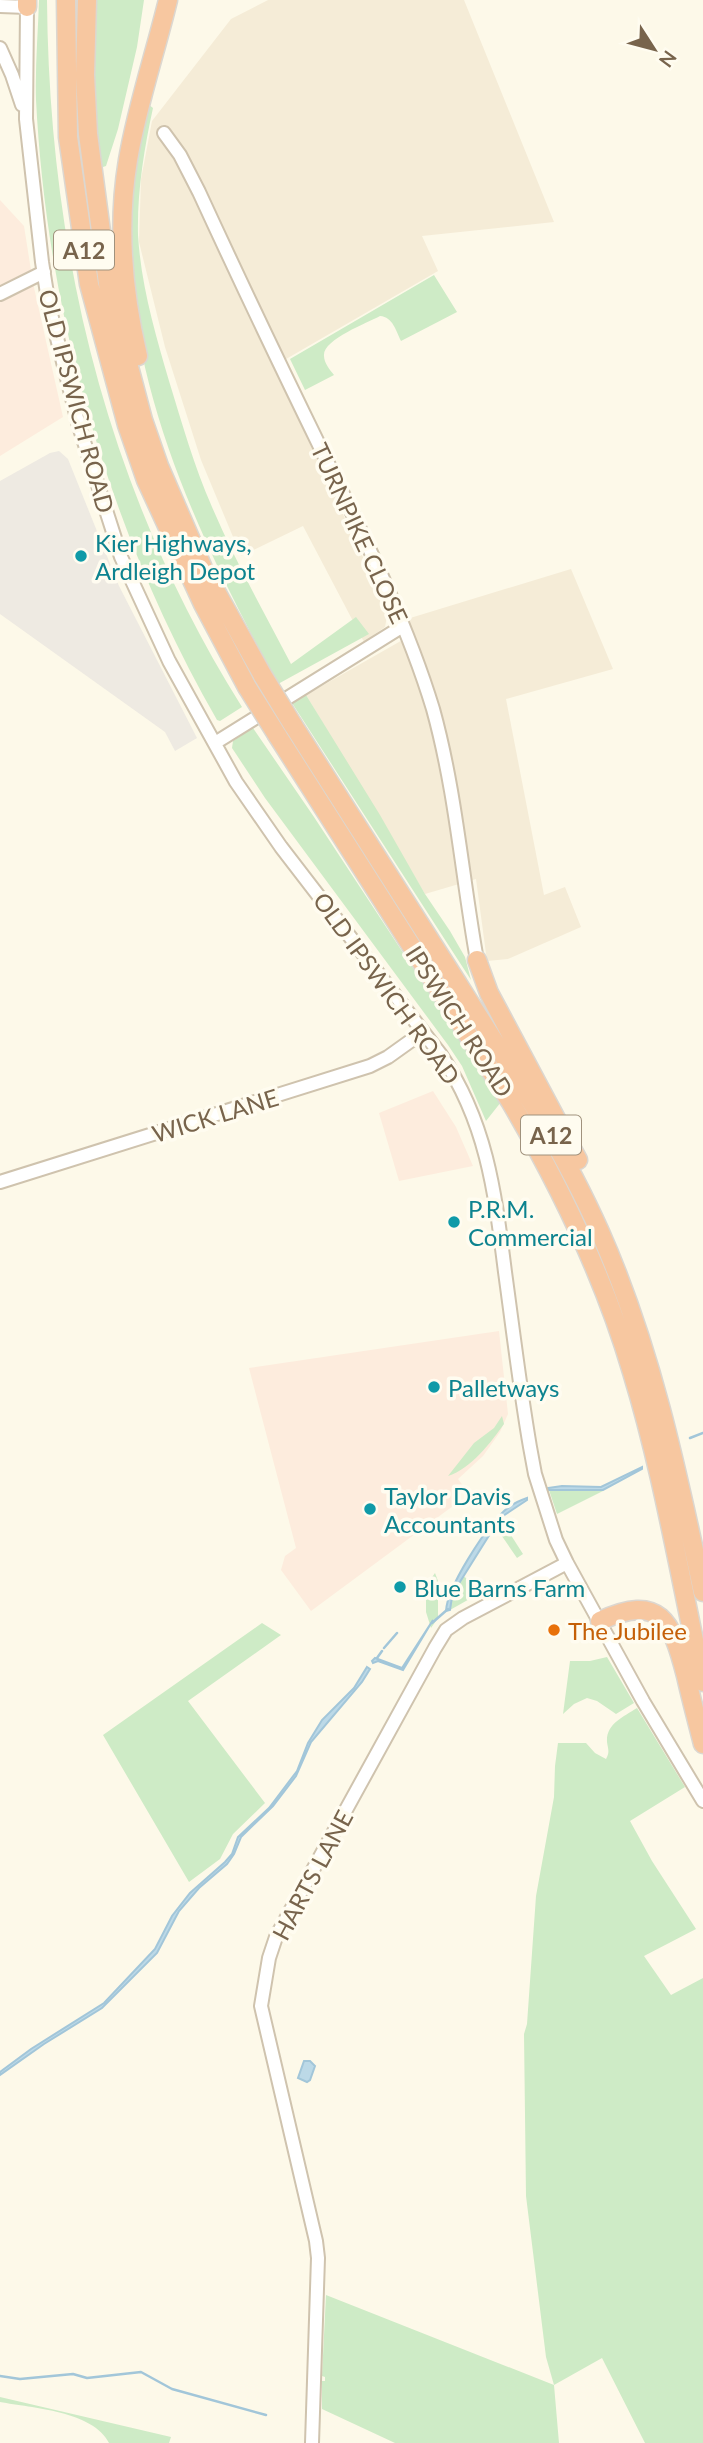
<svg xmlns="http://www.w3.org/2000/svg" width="703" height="2443" viewBox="0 0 703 2443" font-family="Lato,sans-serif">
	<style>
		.residential { fill: #f5ecd7 }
		.commercial { fill: #fdecdd }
		.industrial { fill: #eeeae2 }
		.green { fill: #ceebc6 }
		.water { fill: #bcd9e7; stroke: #a2c6d9; stroke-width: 2 }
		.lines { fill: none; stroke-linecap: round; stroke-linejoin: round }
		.stream { stroke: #a2c6d9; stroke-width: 2.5 }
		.minor-casing { stroke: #cfc3ae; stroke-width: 16 }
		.highway-casing { stroke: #dcd7d0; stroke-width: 21 }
		.minor { stroke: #fff; stroke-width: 12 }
		.highway { stroke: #f7c7a0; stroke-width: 18 }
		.highway-bridge-casing { stroke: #dcd7d0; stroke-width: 21; stroke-linecap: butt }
		.highway-bridge { stroke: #f7c7a0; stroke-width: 18 }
		.culture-dot { fill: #0f9aa8; stroke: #fffcf0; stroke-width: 2.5 }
		.food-dot { fill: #e8710a; stroke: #fffcf0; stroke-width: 2.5 }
		.labels { text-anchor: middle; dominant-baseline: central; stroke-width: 7; stroke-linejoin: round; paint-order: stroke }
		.shield { fill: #fffcf0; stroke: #a0927d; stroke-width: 2 }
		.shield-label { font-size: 23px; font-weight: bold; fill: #78644c }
		.street-label { font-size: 24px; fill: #78644c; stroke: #fffcf0 }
		.culture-label { font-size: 24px; fill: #0d838f; stroke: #fffcf0; text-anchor: start }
		.food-label { font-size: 24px; fill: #c56008; stroke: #fffcf0; text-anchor: start }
	</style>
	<rect width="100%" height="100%" fill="#fdf9e9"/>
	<path class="residential" d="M 268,0 L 464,0 L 554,222 L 422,236 L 438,271 L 274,366 L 388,611 L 385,627 L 364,642 L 303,526 L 241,556 L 201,460 L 165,347 L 139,242 L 141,179 L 152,121 L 231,19 Z
		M 571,569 L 613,669 L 506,699 L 544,895 L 565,887 L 581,927 L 508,959 L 487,961 L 476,879 L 425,894 L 306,695 L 413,634 L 407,619 Z"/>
	<path class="commercial" d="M 0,200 L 24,226 L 33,283 L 63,417 L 0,456 Z
		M 433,1091 L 456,1127 L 473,1166 L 399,1181 L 379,1113 Z
		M 499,1331 L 508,1414 L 500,1432 L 483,1456 L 458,1479 L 464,1487 L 457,1503 L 311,1611 L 281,1570 L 285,1556 L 296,1548 L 249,1368 Z"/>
	<path class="industrial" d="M 59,451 L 68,459 L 119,586 L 197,738 L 175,751 L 165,732 L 0,614 L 0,481 L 50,453 Z"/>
	<path class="green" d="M 39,0 L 47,0 C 49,253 107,492 242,707 L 220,721 L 217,720 C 109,532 47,316 36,100 C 35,67 38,33 39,0 Z
		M 94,0 L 144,0 L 137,47 L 118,129 L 106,166 L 100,168 L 89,51 Z
		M 148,104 L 153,108 C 144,149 137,193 138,235 C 141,285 155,333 169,381 C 182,423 194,466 212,507 C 235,561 264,612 291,664 L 356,617 L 369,634 L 278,684 C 204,548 129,394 129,235 C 129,190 139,147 148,104 Z
		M 434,275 L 457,312 L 401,341 C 396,331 393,317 380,316 C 367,323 322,340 324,356 C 324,363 330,370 334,375 L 305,390 L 290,359 Z
		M 306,695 L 380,815 L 425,894 L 450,931 L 465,957 L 471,980 L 292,703 Z
		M 253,728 L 314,817 L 501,1102 L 486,1121 L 462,1066 L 448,1045 L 265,798 L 236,754 L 232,748 L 233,741 Z
		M 502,1416 L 504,1424 C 492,1441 471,1469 448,1476 L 474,1443 L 494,1428 Z
		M 552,1488 L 603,1490 L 603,1491 L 557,1514 L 549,1490 Z
		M 500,1518 L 523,1554 L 517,1558 L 495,1526 Z
		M 435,1573 L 438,1581 L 438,1618 L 431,1628 L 426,1612 L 426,1586 Z
		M 463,1576 L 475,1584 L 473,1597 L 450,1610 L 452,1597 Z
		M 262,1623 L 281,1635 L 188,1701 L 265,1803 L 233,1834 L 220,1859 L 189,1882 L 103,1735 Z
		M 607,1657 L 634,1703 L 616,1714 L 597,1701 L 587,1698 L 574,1704 L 563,1714 L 570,1661 L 590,1661 Z
		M 637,1708 L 685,1787 L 630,1821 L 652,1861 L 696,1929 L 644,1956 L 671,1995 L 703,1978 L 703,2443 L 645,2443 L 602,2358 L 554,2385 L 559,2443 L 395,2443 L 322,2409 L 322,2381 L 325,2381 L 325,2377 L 322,2376 L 326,2295 L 554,2385 L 546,2357 L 526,2196 L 524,2034 L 527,2024 L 536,1896 L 554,1797 L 555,1766 L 558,1743 L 586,1743 L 595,1753 L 606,1759 C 610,1752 608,1749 607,1742 C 606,1724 623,1717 637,1708 Z
		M 0,2397 L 171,2437 L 169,2443 L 109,2443 C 93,2411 32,2408 0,2402 Z"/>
	<path class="water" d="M 642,1467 L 642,1469 L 603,1490 L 549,1490 L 548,1488 L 562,1486 L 601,1487 Z
		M 527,1498 L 527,1500 L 500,1518 L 458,1585 L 452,1597 L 450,1610 L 446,1611 C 447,1587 485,1529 503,1512 C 510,1505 518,1501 527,1498 Z
		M 433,1620 L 403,1670 L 378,1661 L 373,1663 L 372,1661 L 375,1658 L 402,1668 Z
		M 367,1667 L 370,1669 L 362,1682 L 311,1742 L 296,1776 L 273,1806 L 241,1837 L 234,1854 L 227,1864 L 199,1888 L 179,1911 L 157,1953 L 102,2008 L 44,2044 L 0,2075 L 0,2072 L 31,2049 L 104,2003 L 155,1949 L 172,1916 L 190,1893 L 225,1862 L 232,1854 L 238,1837 L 269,1808 L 297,1771 L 308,1743 L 322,1720 L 354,1688 Z
		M 304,2061 L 310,2061 L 315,2066 L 310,2080 L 307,2082 L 298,2078 Z"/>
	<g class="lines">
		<path class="stream" d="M 690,1438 L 703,1433
			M 432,1623 L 448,1609
			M 384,1648 L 397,1633
			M 377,1658 L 382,1651
			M 0,2376 L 20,2379 L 73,2374 L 87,2378 L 141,2372 L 172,2389 L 266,2415"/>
		<defs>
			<path id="minor" d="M 0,6 L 27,7 L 26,119 L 42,262 L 49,306 L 79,426 L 121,557 L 169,661 L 236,782 L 281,847 L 441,1055 C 487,1123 495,1193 505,1272 C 513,1330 520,1389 530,1447 L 535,1474 L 556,1540 L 567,1563 L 643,1701 L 703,1801
				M 0,48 L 12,75 L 22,105
				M 164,133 L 180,155 L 199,192 C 239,279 280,365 322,451 C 363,535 406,620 433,709 C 456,792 462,877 477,960
				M 0,294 L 44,272
				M 215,743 L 403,626
				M 0,1182 L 370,1066 L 388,1057 L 423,1032
				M 312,2443 L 318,2258 L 316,2241 L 261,2006 L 269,1958 L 276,1937 L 435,1648 L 446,1630 L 463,1618 L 567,1563"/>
			<path id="highway" d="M 66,0 L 68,137 L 89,284 L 127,425 L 146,480 L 203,604 L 247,687
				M 87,0 L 85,75 L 88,134 L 109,291 L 143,420 L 159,466 L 203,568 L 263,676
				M 27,7 L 27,0
				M 138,356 C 123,293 117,225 128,160 C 137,106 155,54 168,0
				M 293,725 C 348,812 403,898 458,984 C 509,1065 561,1144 600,1232 C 651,1347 677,1470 703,1592
				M 277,735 L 510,1101 C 560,1186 604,1277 632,1372 C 663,1473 680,1579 703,1682
				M 477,960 L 489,993 L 578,1160
				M 600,1621 C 660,1593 672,1621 686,1676 C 691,1698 697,1721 703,1744"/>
		</defs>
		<use href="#minor" class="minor-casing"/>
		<use href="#highway" class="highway-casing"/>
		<use href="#minor" class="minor"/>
		<use href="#highway" class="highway"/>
		<defs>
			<path id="highway-bridge" d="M 263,676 L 293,725
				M 247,687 L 277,735"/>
		</defs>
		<use href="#highway-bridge" class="highway-bridge-casing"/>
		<use href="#highway-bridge" class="highway-bridge"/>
	</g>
	<g class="culture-dot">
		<circle cx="81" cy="556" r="7"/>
		<circle cx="454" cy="1222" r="7"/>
		<circle cx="434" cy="1387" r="7"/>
		<circle cx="370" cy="1509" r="7"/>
		<circle cx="400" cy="1587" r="7"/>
	</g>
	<circle class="food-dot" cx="554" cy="1630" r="7"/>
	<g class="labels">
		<g class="shield">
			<rect x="54" y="230.5" width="60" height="39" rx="5"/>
			<rect x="521" y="1115.5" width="60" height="39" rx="5"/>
		</g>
		<g class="shield-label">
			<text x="84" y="250">A12</text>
			<text x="551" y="1135">A12</text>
		</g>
		<g class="street-label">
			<text transform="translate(77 401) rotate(75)">OLD IPSWICH ROAD</text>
			<text transform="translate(360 533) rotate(65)">TURNPIKE CLOSE</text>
			<text transform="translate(387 988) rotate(54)">OLD IPSWICH ROAD</text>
			<text transform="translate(460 1021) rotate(57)">IPSWICH ROAD</text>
			<text transform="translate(215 1115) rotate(-17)">WICK LANE</text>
			<text transform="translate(312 1875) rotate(-62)">HARTS LANE</text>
		</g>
		<g class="culture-label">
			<text x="95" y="542">Kier Highways,<tspan x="95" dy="28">Ardleigh Depot</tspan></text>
			<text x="468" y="1208">P.R.M.<tspan x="468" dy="28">Commercial</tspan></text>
			<text x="448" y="1387">Palletways</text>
			<text x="384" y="1495">Taylor Davis<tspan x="384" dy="28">Accountants</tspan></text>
			<text x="414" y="1587">Blue Barns Farm</text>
		</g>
		<g class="food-label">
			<text x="568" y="1630">The Jubilee</text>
		</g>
	</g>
	<g transform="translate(654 49) rotate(126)" stroke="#fffcf0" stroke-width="5" paint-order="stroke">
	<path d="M0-5L12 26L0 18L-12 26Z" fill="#78644c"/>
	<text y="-10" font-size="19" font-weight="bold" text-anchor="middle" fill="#78644c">N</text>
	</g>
</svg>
